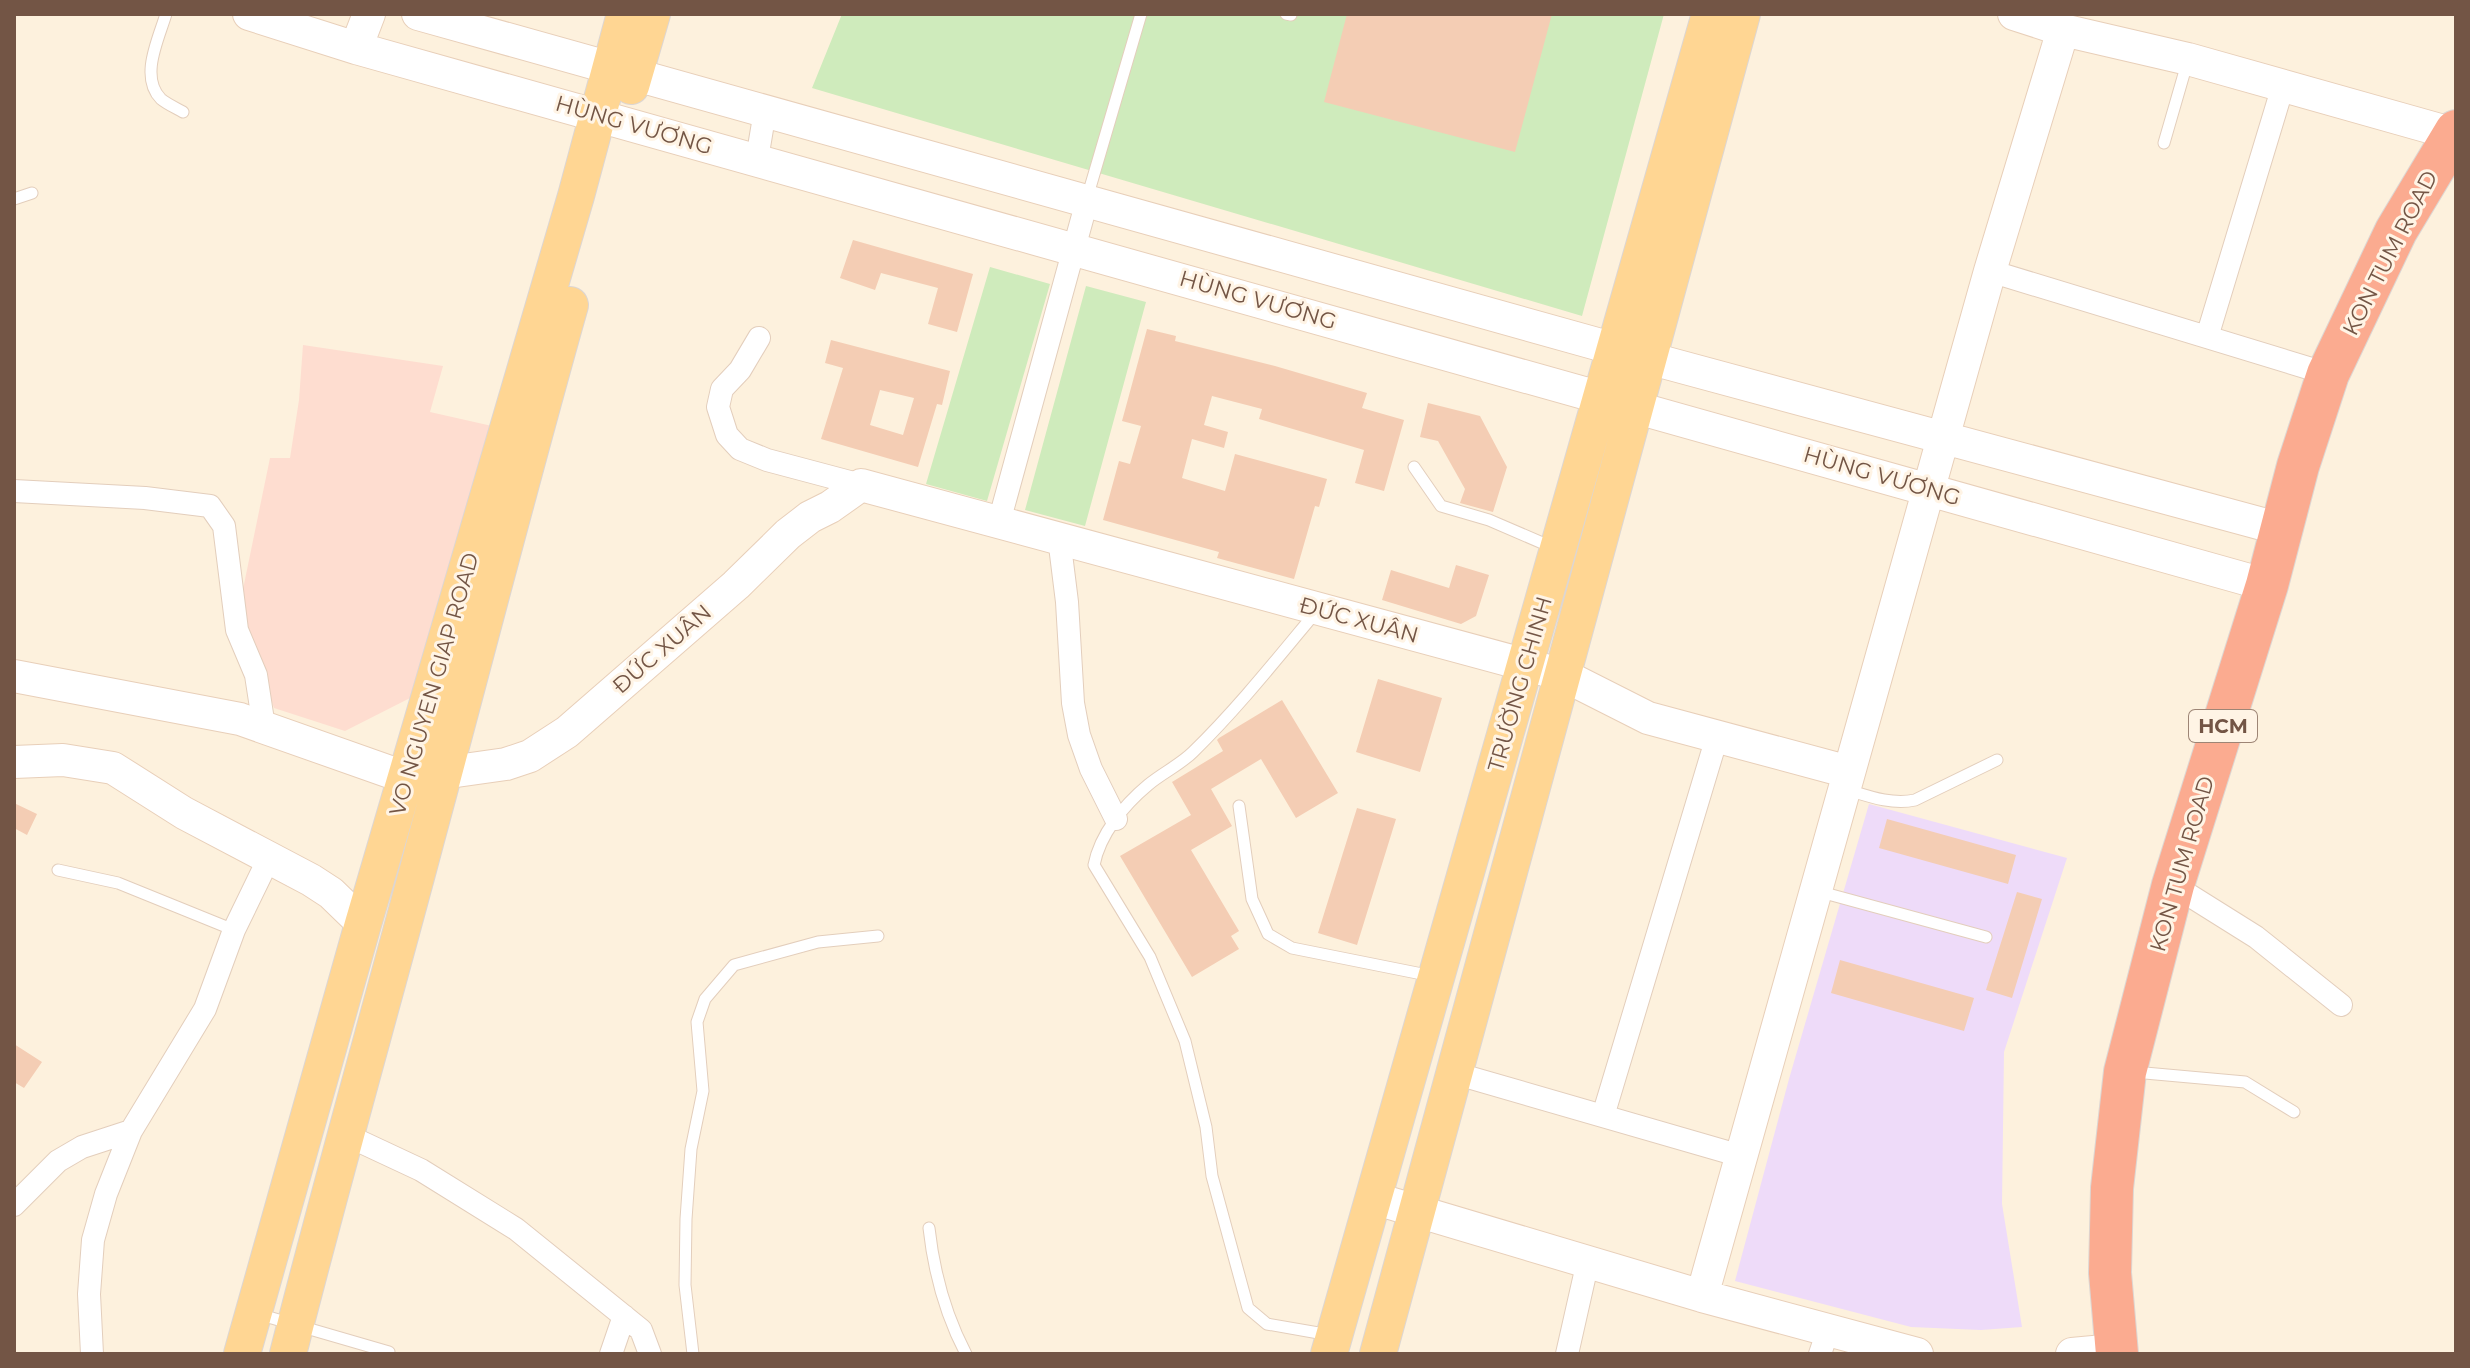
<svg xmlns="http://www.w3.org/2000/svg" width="2470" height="1368" viewBox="0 0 2470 1368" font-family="Montserrat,sans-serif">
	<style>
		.commercial { fill: #feddd0 }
		.education { fill: #eedbf9 }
		.green { fill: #cfebbc }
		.building { fill: #f4cdb4; fill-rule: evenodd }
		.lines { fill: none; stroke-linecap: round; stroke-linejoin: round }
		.lane-casing { stroke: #e3cebc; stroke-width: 13 }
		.street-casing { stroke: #e3cebc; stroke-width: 24 }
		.secondary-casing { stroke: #e8cfb9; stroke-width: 34 }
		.primary-casing { stroke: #ddd6d2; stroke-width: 38 }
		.highway-casing { stroke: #ddd6d2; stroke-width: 44 }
		.lane { stroke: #fff; stroke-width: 11 }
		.street { stroke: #fff; stroke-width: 22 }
		.secondary { stroke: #fff; stroke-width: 32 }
		.primary { stroke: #ffd693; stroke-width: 36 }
		.highway { stroke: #fbab90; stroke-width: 42 }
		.labels { text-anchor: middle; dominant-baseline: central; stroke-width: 6; stroke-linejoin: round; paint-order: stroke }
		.shield { fill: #fff4e5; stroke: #9d8575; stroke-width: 2 }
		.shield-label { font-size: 20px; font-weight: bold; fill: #735545 }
		.street-label { font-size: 22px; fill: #735545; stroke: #fff4e5 }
	</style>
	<rect width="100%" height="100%" fill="#fdf1dd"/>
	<path class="commercial" d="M 303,345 L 443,366 L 430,412 L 492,426 L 416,695 L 345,731 L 274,708 L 250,640 L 242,594 L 270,458 L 290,458 L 299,400 Z"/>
	<path class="education" d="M 1869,804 L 2067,858 L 2004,1052 L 2002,1204 L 2022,1327 L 1981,1330 L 1911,1327 L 1735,1281 L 1789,1079 Z"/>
	<path class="green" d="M 842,14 L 1664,14 L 1582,316 L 812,88 Z
		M 990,267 L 1050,284 L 987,501 L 926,484 Z
		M 1086,286 L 1146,302 L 1085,526 L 1025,510 Z"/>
	<path class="building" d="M 1347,14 L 1552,14 L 1515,152 L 1324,102 Z
		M 853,240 L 973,274 L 957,332 L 928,324 L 938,288 L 881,273 L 875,290 L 840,278 Z
		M 1147,329 L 1176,336 L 1175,341 L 1275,366 L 1367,393 L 1362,408 L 1404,420 L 1384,491 L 1355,483 L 1364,450 L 1259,419 L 1262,409 L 1212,396 L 1204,425 L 1228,432 L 1224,448 L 1192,439 L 1182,478 L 1225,491 L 1235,454 L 1327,479 L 1319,507 L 1315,506 L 1294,579 L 1217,558 L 1219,552 L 1103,520 L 1119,461 L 1130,464 L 1141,426 L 1122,421 Z
		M 831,340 L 950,371 L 942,405 L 937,404 L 918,467 L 821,439 L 843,368 L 825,363 ZM 880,390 L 914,398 L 903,435 L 870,425 Z
		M 1428,403 L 1480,416 L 1507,467 L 1493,512 L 1460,503 L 1465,489 L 1438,441 L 1420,437 Z
		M 1456,565 L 1489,575 L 1476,616 L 1461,624 L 1382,600 L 1391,570 L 1449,588 Z
		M 1378,679 L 1442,698 L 1420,772 L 1356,752 Z
		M 1282,700 L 1338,793 L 1296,818 L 1261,759 L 1211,789 L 1232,826 L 1191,850 L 1239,931 L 1231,936 L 1239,949 L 1192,977 L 1120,856 L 1191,815 L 1172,782 L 1223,751 L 1217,740 L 1219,738 Z
		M 14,803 L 37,814 L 27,835 L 14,828 Z
		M 1357,808 L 1396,819 L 1357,945 L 1318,933 Z
		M 1887,819 L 2016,855 L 2008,884 L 1879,848 Z
		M 2017,892 L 2042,899 L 2012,998 L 1986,990 Z
		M 1840,960 L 1974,998 L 1964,1031 L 1831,993 Z
		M 14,1044 L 42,1062 L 24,1088 L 14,1082 Z"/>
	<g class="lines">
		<defs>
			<path id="lane" d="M 166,14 C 159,38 139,77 161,99 C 167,104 176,108 183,112
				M 1286,14 L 1291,15
				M 2164,143 L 2188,60
				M 1087,198 L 1141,14
				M 14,199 L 32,193
				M 1414,467 L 1441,506 L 1489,520 L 1554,548
				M 1316,612 C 1276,660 1237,709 1193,752 C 1180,765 1162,773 1148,785 C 1124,805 1100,834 1094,865 L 1150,957 L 1185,1041 L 1206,1127 L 1212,1176 L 1248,1308 L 1267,1324 L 1330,1335
				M 1845,789 C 1868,796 1891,805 1915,800 L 1997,760
				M 1239,806 L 1252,899 L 1268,934 L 1292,948 L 1432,976
				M 58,870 L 118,883 L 234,930
				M 1817,891 L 1986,937
				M 2134,1072 L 2245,1082 L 2294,1112
				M 929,1228 C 934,1273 945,1314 966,1354
				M 258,1314 L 389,1352
				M 693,1354 L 685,1285 L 686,1219 L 691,1149 L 703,1091 L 697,1022 L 705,999 L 734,965 L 818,942 L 878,936"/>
			<path id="street" d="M 757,159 L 765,111
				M 1990,271 L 2328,374
				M 2207,337 L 2283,86
				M 759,338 L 740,370 L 722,389 L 718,407 L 727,435 L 740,449 L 767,460 L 861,485
				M 14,491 L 145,498 L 210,506 L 224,526 L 237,630 L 256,675 L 264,727
				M 999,522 L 1087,201
				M 1059,538 L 1067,602 L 1073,703 L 1079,735 L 1091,769 L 1116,819
				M 2173,885 L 2256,937 L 2341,1005
				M 1454,1073 L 1741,1156
				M 1603,1116 L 1717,737
				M 344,1134 L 421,1170 L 516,1229 L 641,1330 L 650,1354
				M 14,1205 L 58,1161 L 82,1147 L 131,1131
				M 92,1354 L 89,1294 L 93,1240 L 106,1194 L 131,1131 L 205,1009 L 234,930 L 269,858
				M 611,1354 L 624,1316
				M 1567,1354 L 1588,1261
				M 1820,1354 L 1828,1330"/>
			<path id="secondary" d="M 249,14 L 356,48 L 2267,585
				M 418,14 L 1615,349 L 2281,529
				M 2014,14 L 2063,30 L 2188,59 L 2454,134
				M 356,48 L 369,14
				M 14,676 L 240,719 L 407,778 L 506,764 L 530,756 L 567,732 L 736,585 L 788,534 L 810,517 L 830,507 L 861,485 L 1563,675 L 1648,718 L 1849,772
				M 14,762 L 63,760 L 113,768 L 184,813 L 311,880 L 331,893 L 363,924
				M 1373,1198 L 1702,1296 L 1917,1354
				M 1702,1296 L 1990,271 L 2063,30
				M 2072,1354 L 2115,1350"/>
			<path id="primary" d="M 631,86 L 652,14
				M 242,1354 L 363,924 L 576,196 L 625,14
				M 288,1354 C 331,1184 379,1016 424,847 C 473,666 519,485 570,305
				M 1329,1354 L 1710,14
				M 1378,1354 L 1742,14"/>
			<path id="highway" d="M 2117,1354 L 2110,1273 L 2112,1188 L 2125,1072 L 2173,885 L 2267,585 L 2298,466 L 2328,374 L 2396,231 L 2456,131"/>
		</defs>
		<use href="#lane" class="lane-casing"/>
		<use href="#street" class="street-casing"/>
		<use href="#secondary" class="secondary-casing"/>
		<use href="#primary" class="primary-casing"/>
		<use href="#highway" class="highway-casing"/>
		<use href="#lane" class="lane"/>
		<use href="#street" class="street"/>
		<use href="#secondary" class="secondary"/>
		<use href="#primary" class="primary"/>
		<use href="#highway" class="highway"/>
	</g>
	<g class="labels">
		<rect class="shield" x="2189" y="710" width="68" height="32" rx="6"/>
		<g class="shield-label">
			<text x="2223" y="726">HCM</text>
		</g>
		<g class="street-label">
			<text transform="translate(634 125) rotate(16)">HÙNG VƯƠNG</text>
			<text transform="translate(2390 253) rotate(-63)">KON TUM ROAD</text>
			<text transform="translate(1258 300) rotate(16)">HÙNG VƯƠNG</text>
			<text transform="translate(1882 476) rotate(16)">HÙNG VƯƠNG</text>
			<text transform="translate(1359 620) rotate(15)">ĐỨC XUÂN</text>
			<text transform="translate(662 649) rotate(-41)">ĐỨC XUÂN</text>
			<text transform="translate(434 684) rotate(-74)">VO NGUYEN GIAP ROAD</text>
			<text transform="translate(1520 684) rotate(-74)">TRƯỜNG CHINH</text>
			<text transform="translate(2182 864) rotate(-74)">KON TUM ROAD</text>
		</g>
	</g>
	<rect width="2470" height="1368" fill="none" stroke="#735545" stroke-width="32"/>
</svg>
